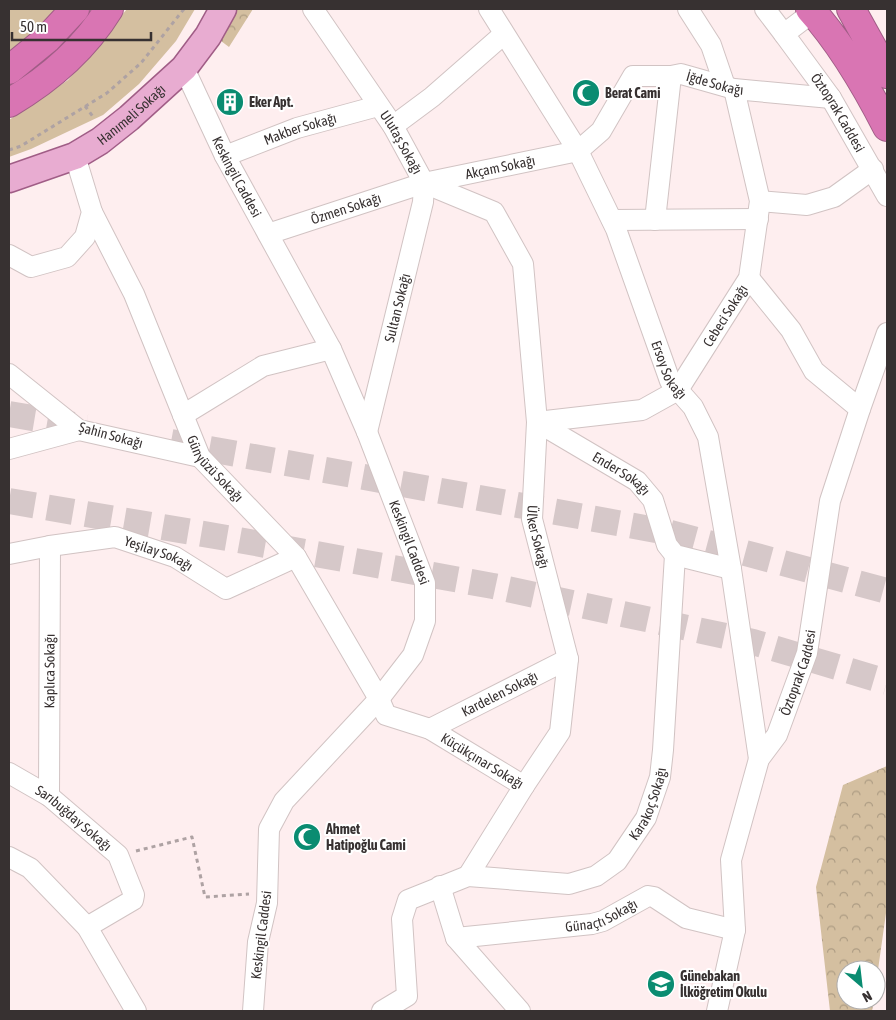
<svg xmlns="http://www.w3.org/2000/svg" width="896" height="1020" viewBox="0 0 896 1020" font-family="'Asap Condensed',sans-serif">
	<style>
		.grass { fill: #d4bfa0 }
		.forest { fill: url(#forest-crowns) }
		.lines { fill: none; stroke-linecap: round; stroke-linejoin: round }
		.major-tunnel { stroke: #d6c8c9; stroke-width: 26; stroke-dasharray: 26 13; stroke-linecap: butt }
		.minor-casing { stroke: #d1c3c3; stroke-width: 22 }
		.major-casing { stroke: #a05d86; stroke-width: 29 }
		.highway-casing { stroke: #a05d86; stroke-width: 30 }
		.path { stroke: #aea2a3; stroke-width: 3; stroke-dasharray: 4 4; stroke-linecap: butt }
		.minor { stroke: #fff; stroke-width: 20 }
		.major { stroke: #e8acd1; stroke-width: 26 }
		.highway { stroke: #d975b3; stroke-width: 28 }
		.labels { text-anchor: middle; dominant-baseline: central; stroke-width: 4; stroke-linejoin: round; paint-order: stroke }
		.street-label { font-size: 14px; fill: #373131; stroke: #fff }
		.poi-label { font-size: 14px; font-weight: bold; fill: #373131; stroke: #fff; text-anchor: start }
	</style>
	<defs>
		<pattern id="forest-crowns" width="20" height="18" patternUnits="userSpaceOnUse" patternTransform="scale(1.25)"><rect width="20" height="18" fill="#d4bfa0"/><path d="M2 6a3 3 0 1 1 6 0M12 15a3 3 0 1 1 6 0" fill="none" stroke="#ad9c83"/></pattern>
	</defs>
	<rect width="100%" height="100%" fill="#feeeef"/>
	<path class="grass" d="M 9,9 L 58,9 L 28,41 L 9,55 Z
		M 127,9 L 195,9 L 176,41 L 139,84 L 103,115 L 31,149 L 9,157 L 9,120 L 68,80 Z"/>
	<path class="forest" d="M 231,9 L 253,9 L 229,47 L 221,41 L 211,45 Z
		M 887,766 L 887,906 L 876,984 L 876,970 L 846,970 L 846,1000 L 874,1000 L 872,1011 L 830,1011 L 816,887 L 843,785 Z"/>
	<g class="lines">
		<path class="major-tunnel" d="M 9,414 L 86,427
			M 171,442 L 667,532 L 887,591
			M 9,501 L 233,539 L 493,586 L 753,642 L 887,682"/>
		<defs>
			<g id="minor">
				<path id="s1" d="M 313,9 L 393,126 L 424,183 L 494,212 L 523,264 L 537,422 L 532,519 L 568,659 L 560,732 L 524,786"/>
				<path id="s2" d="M 489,9 L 578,151 L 616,229 L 670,381 L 693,407 L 708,437 L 731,569 L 759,759"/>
				<path d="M 688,9 L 711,45 L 725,86"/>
				<path d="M 765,9 L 784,34"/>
				<path id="s3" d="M 813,12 L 784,34 L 831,98 L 887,196"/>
				<path id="s4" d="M 184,68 L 225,156 L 331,349 L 367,432 L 425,583 L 425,621 L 413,655 L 379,699 L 284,801 L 269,829 L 267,903 L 258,942 L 253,1011"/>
				<path d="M 393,126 L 432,97 L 504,34"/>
				<path id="s5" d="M 225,156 L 297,128 L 378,106"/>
				<path d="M 760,201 L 807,205 L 834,197 L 873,169"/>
				<path id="s6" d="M 92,212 L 134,294 L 200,457 L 296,557 L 379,699 L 386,715 L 430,729 L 524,786 L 468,876"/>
				<path d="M 612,220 L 758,219"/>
				<path d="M 655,220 L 671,76"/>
				<path id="s7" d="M 268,234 L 424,183 L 578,151 L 601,131 L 633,76 L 671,76 L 681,74 L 734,89 L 831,98"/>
				<path d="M 9,255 L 31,267 L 67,257 L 85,237 L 92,212 L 75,156"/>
				<path d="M 749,278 L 791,330 L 814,371 L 860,409"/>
				<path d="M 9,374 L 79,430 L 200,457"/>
				<path d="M 183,415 L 263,366 L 331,349"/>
				<path id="s8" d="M 537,422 L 642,410 L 678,390 L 749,278 L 760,201 L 734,89"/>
				<path id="s9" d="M 537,422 L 637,481 L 653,500 L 667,545 L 675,555 L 731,569"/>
				<path id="s10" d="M 367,432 L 423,202 L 424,183"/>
				<path d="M 9,449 L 79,430"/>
				<path id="s11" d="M 9,554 L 50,546 L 115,537 L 175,557 L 226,589 L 296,557"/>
				<path id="s12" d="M 430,729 L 568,659"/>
				<path id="s13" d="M 9,773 L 49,796 L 118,855 L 134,895 L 133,900 L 87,927"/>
				<path id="s14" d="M 49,796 L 50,546"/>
				<path d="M 9,857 L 30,868 L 87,927 L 136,1011"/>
				<path d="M 440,886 L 456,938 L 520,1011"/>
				<path id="s15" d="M 456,938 L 592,924 L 603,921 L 648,896 L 654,897 L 686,918 L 735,930"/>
				<path id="s16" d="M 382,1011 L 407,996 L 402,919 L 408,900 L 468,876 L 569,884 L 596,876 L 617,861 L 646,818 L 660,777 L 663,750 L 675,555"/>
				<path id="s17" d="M 717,1011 L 735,930 L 731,860 L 759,759 L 777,735 L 807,653 L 830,501 L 860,409 L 887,333"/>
			</g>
			<g id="major">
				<path id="s18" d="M 9,179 L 75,156 L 100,141 L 129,118 L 184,68 L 208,36 L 223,9"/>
			</g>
			<path id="highway" d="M 810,9 C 841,43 866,86 887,127
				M 851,9 L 887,74
				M 9,70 L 47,39 L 75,9
				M 9,103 C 48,80 85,48 109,9"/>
		</defs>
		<use href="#minor" class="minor-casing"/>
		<use href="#major" class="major-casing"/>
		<use href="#highway" class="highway-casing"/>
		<path class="path" d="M 85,106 L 94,118
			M 9,150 L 21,146 L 107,93 L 141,63 L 184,9
			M 136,851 L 192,837 L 205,897 L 249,894"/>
		<use href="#minor" class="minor"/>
		<use href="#major" class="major"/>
		<use href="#highway" class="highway"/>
	</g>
	<defs>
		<symbol id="mosque-disc" viewBox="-11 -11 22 22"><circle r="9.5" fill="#0a8c71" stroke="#fff"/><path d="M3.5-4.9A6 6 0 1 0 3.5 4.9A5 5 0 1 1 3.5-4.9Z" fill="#fff"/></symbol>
		<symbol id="building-disc" viewBox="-11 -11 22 22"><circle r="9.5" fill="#0a8c71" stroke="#fff"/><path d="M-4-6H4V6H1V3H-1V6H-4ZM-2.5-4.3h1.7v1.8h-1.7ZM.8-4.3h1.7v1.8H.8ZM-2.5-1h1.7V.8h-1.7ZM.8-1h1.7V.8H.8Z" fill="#fff"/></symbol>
		<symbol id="school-disc" viewBox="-11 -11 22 22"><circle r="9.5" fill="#0a8c71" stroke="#fff"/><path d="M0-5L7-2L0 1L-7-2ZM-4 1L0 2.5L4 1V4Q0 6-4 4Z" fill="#fff"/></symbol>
	</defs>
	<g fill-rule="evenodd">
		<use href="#mosque-disc" x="570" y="77" width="32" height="32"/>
		<use href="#building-disc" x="214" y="86" width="32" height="32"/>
		<use href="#mosque-disc" x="291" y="821" width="32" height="32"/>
		<use href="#school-disc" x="645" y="968" width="32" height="32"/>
	</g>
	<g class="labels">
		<g class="street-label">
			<text stroke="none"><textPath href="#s7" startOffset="499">İğde Sokağı</textPath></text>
			<text stroke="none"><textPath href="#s3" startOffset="132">Öztoprak Caddesi</textPath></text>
			<text stroke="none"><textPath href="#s18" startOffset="140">Hanımeli Sokağı</textPath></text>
			<text stroke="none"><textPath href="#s5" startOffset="80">Makber Sokağı</textPath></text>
			<text stroke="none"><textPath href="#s1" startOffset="160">Ulutaş Sokağı</textPath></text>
			<text stroke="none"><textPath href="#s7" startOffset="242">Akçam Sokağı</textPath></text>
			<text stroke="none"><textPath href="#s4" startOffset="121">Keskingil Caddesi</textPath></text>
			<text stroke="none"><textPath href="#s7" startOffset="82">Özmen Sokağı</textPath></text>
			<text stroke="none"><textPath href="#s10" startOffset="128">Sultan Sokağı</textPath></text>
			<text stroke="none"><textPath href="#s8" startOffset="235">Cebeci Sokağı</textPath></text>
			<text stroke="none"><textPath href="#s2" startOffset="405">Ersoy Sokağı</textPath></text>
			<text transform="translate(111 435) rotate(15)">Şahin Sokağı</text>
			<text stroke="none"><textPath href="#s6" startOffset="286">Günyüzü Sokağı</textPath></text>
			<text stroke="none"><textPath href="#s9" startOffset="99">Ender Sokağı</textPath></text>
			<text stroke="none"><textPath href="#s1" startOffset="616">Ülker Sokağı</textPath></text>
			<text stroke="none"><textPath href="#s4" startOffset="526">Keskingil Caddesi</textPath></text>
			<text stroke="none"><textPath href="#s11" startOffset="154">Yeşilay Sokağı</textPath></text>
			<text stroke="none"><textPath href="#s14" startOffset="125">Kaplıca Sokağı</textPath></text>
			<text stroke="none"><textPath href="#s17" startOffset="354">Öztoprak Caddesi</textPath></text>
			<text stroke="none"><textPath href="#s12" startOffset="78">Kardelen Sokağı</textPath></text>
			<text stroke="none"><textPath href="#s6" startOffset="696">Küçükçınar Sokağı</textPath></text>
			<text stroke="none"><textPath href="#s16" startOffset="412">Karakoç Sokağı</textPath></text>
			<text stroke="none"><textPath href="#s13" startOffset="79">Sarıbuğday Sokağı</textPath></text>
			<text stroke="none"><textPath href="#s15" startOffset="148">Günaçtı Sokağı</textPath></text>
			<text transform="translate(261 935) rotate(-83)">Keskingil Caddesi</text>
		</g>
		<g class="poi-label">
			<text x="605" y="93">Berat Cami</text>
			<text x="249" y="102">Eker Apt.</text>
			<text x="326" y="829">Ahmet<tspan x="326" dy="16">Hatipoğlu Cami</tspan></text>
			<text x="680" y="976">Günebakan<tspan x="680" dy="16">İlköğretim Okulu</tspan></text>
		</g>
	</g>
	<rect width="896" height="1020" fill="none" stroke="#373131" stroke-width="20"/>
	<g transform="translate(861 985) rotate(152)"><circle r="24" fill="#ffffff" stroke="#afadad"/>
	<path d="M0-4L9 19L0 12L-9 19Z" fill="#0a8c71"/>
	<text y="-8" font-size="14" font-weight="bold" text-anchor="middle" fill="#373131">N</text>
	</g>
	<path d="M12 32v8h139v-8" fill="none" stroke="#373131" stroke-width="2.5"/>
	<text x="20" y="32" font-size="15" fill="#373131" stroke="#ffffff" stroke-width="4" paint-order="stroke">50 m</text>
</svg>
